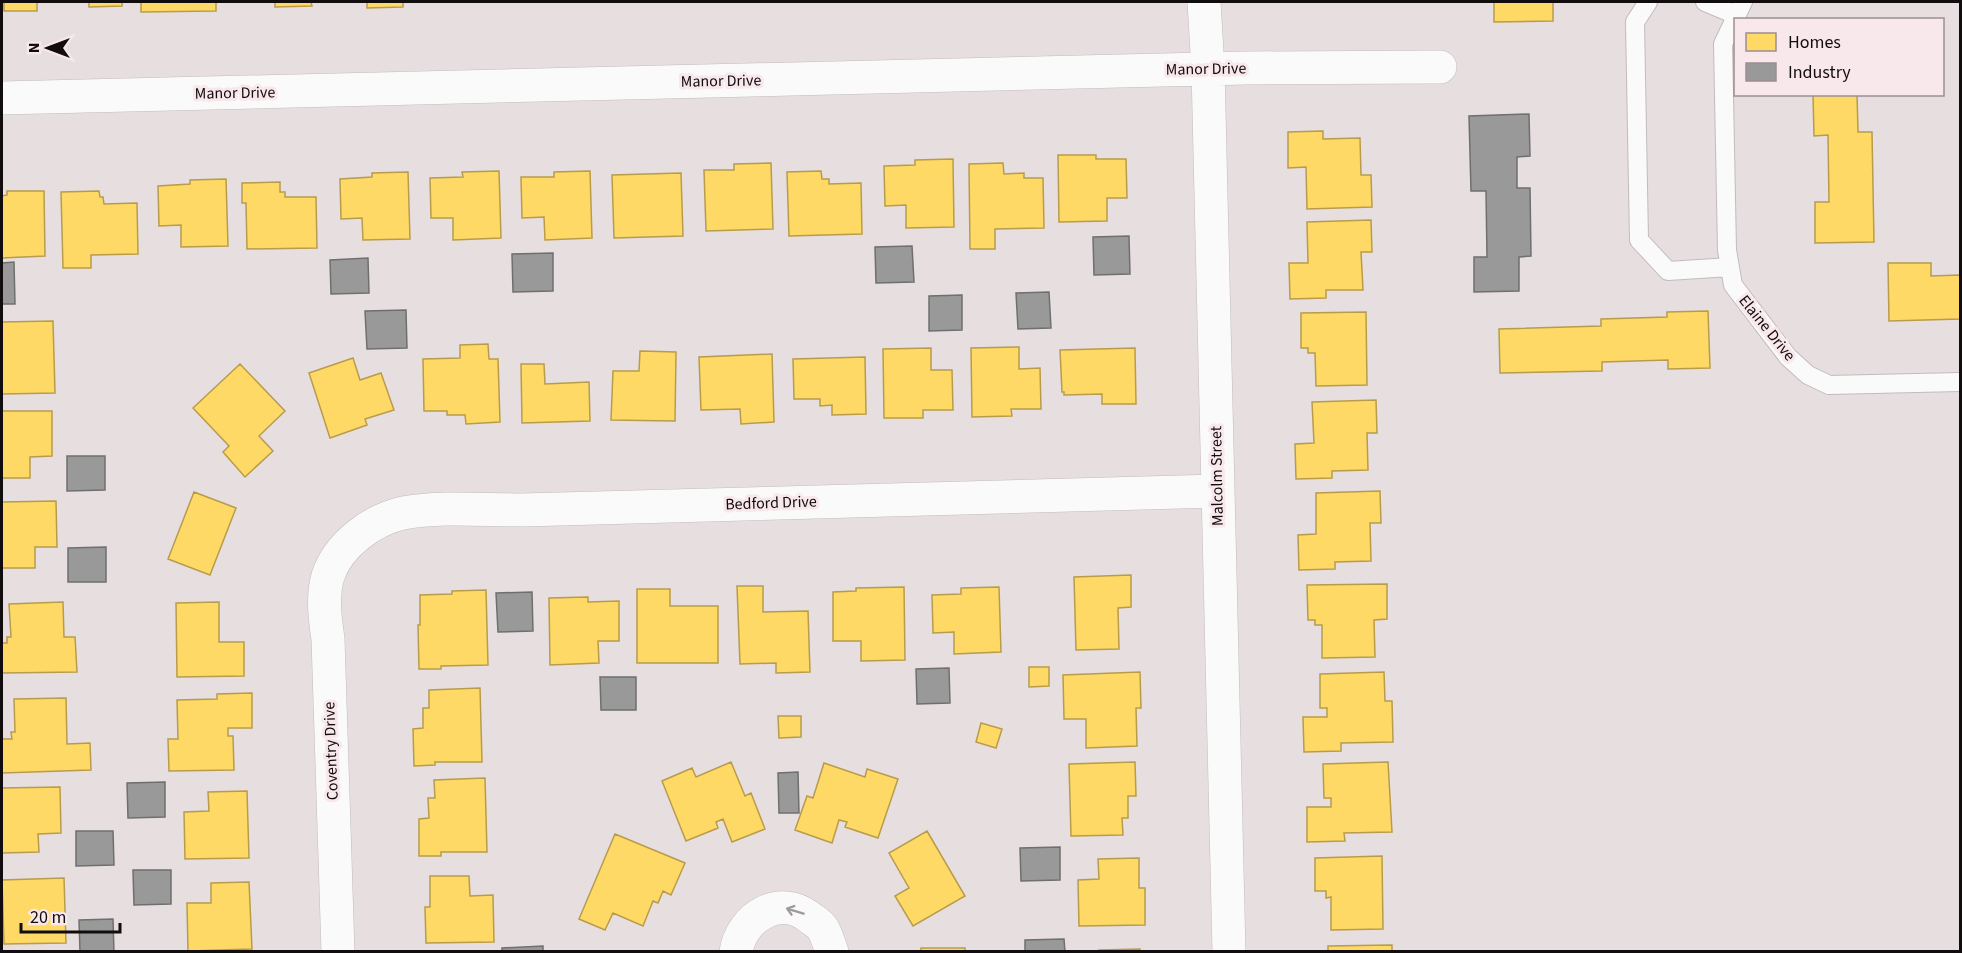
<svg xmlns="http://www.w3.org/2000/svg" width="1962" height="953" viewBox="0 0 1962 953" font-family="'Source Sans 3',sans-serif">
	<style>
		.homes { fill: #ffd966; stroke: #b89c4b; stroke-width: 1.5 }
		.industry { fill: #999; stroke: #706f6f; stroke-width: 1.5 }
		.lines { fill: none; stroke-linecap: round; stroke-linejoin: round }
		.lane-casing { stroke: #c2bbbd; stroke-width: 20 }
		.street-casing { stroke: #c2bbbd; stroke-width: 34 }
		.lane { stroke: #fbfafa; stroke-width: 18 }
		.street { stroke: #fbfafa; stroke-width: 33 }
		.oneway { stroke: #9d9b9b }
		.labels { text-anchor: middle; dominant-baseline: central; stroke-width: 6; stroke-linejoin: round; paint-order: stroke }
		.street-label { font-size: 16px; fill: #110c0d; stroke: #f8e7eb }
	</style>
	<rect width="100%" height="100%" fill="#e7dee0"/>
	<path class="homes" d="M 4,2 L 37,2 L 37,11 L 4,11 Z
		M 89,2 L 122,2 L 122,6 L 89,7 Z
		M 141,2 L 216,2 L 216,11 L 141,12 Z
		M 275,2 L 311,2 L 312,6 L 275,7 Z
		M 367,2 L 403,2 L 403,7 L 367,8 Z
		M 1494,2 L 1553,2 L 1553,21 L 1494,22 Z
		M 1813,94 L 1857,94 L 1858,132 L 1872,132 L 1874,242 L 1815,243 L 1815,202 L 1829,202 L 1828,135 L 1814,136 Z
		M 1323,131 L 1323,139 L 1360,138 L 1361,175 L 1371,175 L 1372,207 L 1307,209 L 1306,167 L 1288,168 L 1288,132 Z
		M 1058,155 L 1096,155 L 1096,159 L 1126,159 L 1127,198 L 1107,198 L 1107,221 L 1059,222 Z
		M 953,159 L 954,227 L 906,228 L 906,205 L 885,206 L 884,166 L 915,165 L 915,160 Z
		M 771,163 L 773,229 L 706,231 L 704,170 L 734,170 L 734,164 Z
		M 1003,163 L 1004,174 L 1024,173 L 1024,178 L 1043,178 L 1044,228 L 995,229 L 995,249 L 970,249 L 969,164 Z
		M 499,171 L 501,238 L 453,240 L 453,218 L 431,218 L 430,178 L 463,177 L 462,172 Z
		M 590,171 L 592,238 L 545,240 L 544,217 L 522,218 L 521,177 L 554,177 L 554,172 Z
		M 821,171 L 822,179 L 829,179 L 829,184 L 861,183 L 862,234 L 789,236 L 787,172 Z
		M 408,172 L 410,239 L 363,240 L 362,218 L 341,219 L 340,179 L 372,177 L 372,173 Z
		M 681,173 L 683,236 L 614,238 L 612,175 Z
		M 226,179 L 228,246 L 181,247 L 181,225 L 159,226 L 158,186 L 190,184 L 190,180 Z
		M 280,182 L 280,192 L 285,192 L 285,197 L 316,197 L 317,248 L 247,249 L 246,203 L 242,203 L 242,183 Z
		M 7,191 L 44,191 L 45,256 L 2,258 L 2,196 L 7,195 Z
		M 99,191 L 100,197 L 103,197 L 104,204 L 137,203 L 138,254 L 91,255 L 91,268 L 63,268 L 61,192 Z
		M 1371,220 L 1372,252 L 1361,252 L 1363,290 L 1326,290 L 1326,298 L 1290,299 L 1289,263 L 1308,263 L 1307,222 Z
		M 1888,263 L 1931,263 L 1931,276 L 1960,275 L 1960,319 L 1889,321 Z
		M 1708,311 L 1710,368 L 1668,369 L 1668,360 L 1602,362 L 1602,371 L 1500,373 L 1499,329 L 1601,326 L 1601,319 L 1667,317 L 1667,312 Z
		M 1366,312 L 1367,385 L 1316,386 L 1315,353 L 1308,353 L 1308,348 L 1301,348 L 1301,313 Z
		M 53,321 L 55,393 L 2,394 L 2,322 Z
		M 488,344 L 489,359 L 498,359 L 500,422 L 466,424 L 465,415 L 447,415 L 447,411 L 424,411 L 423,359 L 460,358 L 460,345 Z
		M 1019,347 L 1019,369 L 1040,368 L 1041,409 L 1011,409 L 1012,416 L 972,417 L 971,348 Z
		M 931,348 L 931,370 L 952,370 L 953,410 L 923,410 L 923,418 L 884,418 L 883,349 Z
		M 1135,348 L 1136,404 L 1102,404 L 1102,394 L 1064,395 L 1064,392 L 1062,392 L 1060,350 Z
		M 640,351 L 676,352 L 675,421 L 611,420 L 613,371 L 639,371 Z
		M 772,354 L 774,422 L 741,424 L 740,409 L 701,410 L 699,357 Z
		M 865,357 L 866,414 L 832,415 L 832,405 L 820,406 L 820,399 L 794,399 L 793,359 Z
		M 353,358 L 360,380 L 381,373 L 394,410 L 365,419 L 367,425 L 330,438 L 309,373 Z
		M 240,364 L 285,411 L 259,436 L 273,451 L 245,477 L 223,452 L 229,446 L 193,408 Z
		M 521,364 L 544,364 L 545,384 L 589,382 L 590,421 L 522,423 Z
		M 1376,400 L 1377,433 L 1367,433 L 1368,470 L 1332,471 L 1332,478 L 1296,479 L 1295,444 L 1314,443 L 1312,402 Z
		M 2,411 L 52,411 L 52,456 L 30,457 L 30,478 L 2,478 Z
		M 1380,491 L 1381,523 L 1370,523 L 1371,561 L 1335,562 L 1335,569 L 1299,570 L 1298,535 L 1316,534 L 1316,493 Z
		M 194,492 L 236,508 L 210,575 L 168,559 Z
		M 56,501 L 57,547 L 35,547 L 35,568 L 2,568 L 2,502 Z
		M 1131,575 L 1131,607 L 1118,608 L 1119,649 L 1076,650 L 1074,577 Z
		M 1387,584 L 1387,619 L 1374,620 L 1375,657 L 1322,658 L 1322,625 L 1315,625 L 1315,620 L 1308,620 L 1307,585 Z
		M 737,586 L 763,586 L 763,612 L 808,611 L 810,672 L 776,673 L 776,663 L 740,664 Z
		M 904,587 L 905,660 L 861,661 L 861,641 L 833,641 L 833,592 L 856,591 L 856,588 Z
		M 999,587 L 1001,652 L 954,654 L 954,632 L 933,633 L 932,595 L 961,594 L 961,588 Z
		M 637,589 L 670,589 L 670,606 L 718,606 L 718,663 L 637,663 Z
		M 486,590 L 488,665 L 441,666 L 441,669 L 419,669 L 418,625 L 420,625 L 420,595 L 452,594 L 452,591 Z
		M 588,597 L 588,602 L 619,601 L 619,641 L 598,641 L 599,663 L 550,665 L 549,598 Z
		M 63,602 L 64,637 L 75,637 L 77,672 L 2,673 L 2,643 L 7,643 L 7,637 L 11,637 L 9,604 Z
		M 219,602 L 219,642 L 244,642 L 244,676 L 177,677 L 176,603 Z
		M 1029,667 L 1049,667 L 1049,686 L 1029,687 Z
		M 1140,672 L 1141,708 L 1136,708 L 1137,746 L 1086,748 L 1086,719 L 1064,719 L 1063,675 Z
		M 1384,672 L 1385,701 L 1392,701 L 1393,742 L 1341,743 L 1341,751 L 1304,752 L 1303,717 L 1327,717 L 1327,708 L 1320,708 L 1320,674 Z
		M 480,688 L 482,762 L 435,762 L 435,765 L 414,766 L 413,729 L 423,728 L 423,708 L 429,708 L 429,690 Z
		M 252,693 L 252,728 L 228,728 L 228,736 L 233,736 L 234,770 L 169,771 L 168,739 L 178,739 L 177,700 L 217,699 L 217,694 Z
		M 66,698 L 67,744 L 90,743 L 91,770 L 2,773 L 2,739 L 12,739 L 11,732 L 15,732 L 14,699 Z
		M 778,716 L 801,716 L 801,737 L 779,738 Z
		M 981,723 L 1002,729 L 996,748 L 976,742 Z
		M 731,762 L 745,796 L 751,793 L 765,829 L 732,842 L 723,819 L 716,822 L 718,828 L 686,841 L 662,781 L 692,768 L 696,777 Z
		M 1135,762 L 1136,796 L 1128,796 L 1128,818 L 1122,818 L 1123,835 L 1071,836 L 1069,764 Z
		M 1388,762 L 1392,832 L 1344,833 L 1345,841 L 1307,842 L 1307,807 L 1331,807 L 1331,798 L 1324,798 L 1323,764 Z
		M 824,763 L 865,777 L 867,769 L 898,779 L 878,838 L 845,827 L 847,822 L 839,820 L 832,843 L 795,830 L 807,796 L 813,798 Z
		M 485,778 L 487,852 L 441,852 L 441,856 L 419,856 L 419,819 L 429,818 L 428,798 L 435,798 L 434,780 Z
		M 60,787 L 61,833 L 38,834 L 39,852 L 2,853 L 2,788 Z
		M 247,791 L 249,858 L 185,859 L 184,812 L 209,811 L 208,792 Z
		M 927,831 L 965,896 L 913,926 L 895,896 L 909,888 L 889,853 Z
		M 615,834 L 685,863 L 671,895 L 663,891 L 658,903 L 653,901 L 643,926 L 613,913 L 605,930 L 579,919 Z
		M 1382,856 L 1383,929 L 1331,930 L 1331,897 L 1326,898 L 1326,891 L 1315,891 L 1315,858 Z
		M 1139,858 L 1139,888 L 1145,888 L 1145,925 L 1079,926 L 1078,880 L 1099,879 L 1098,859 Z
		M 430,876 L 469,876 L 470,896 L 493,895 L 494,942 L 426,943 L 425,907 L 430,907 Z
		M 64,878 L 66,943 L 4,944 L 2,880 Z
		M 249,882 L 252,949 L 188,951 L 187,903 L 211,903 L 211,883 Z
		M 1392,945 L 1392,952 L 1328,952 L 1328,946 Z
		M 921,948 L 965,948 L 965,952 L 921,952 Z
		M 1140,949 L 1140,952 L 1099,952 L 1099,950 Z"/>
	<path class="industry" d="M 1529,114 L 1530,156 L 1517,157 L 1517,188 L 1530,188 L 1531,256 L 1519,257 L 1519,291 L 1474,292 L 1474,257 L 1487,257 L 1486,191 L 1471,191 L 1469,116 Z
		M 1129,236 L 1130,274 L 1094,275 L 1093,237 Z
		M 912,246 L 914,282 L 876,283 L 875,247 Z
		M 553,253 L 553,291 L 513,292 L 512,254 Z
		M 368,258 L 369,293 L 331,294 L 330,260 Z
		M 14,262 L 15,304 L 2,304 L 2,263 Z
		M 1049,292 L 1051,328 L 1018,329 L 1016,293 Z
		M 962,295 L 962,330 L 929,331 L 929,296 Z
		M 406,310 L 407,348 L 367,349 L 365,311 Z
		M 67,456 L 105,456 L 105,490 L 67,491 Z
		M 106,547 L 106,582 L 68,582 L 68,548 Z
		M 532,592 L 533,631 L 498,632 L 496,593 Z
		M 949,668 L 950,703 L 917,704 L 916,669 Z
		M 600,677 L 636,677 L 636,710 L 601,710 Z
		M 798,772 L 799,813 L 779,813 L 778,773 Z
		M 165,782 L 165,817 L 128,818 L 127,783 Z
		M 76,831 L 113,831 L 114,865 L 76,866 Z
		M 1060,847 L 1060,880 L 1021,881 L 1020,848 Z
		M 133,870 L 171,870 L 171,904 L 134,905 Z
		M 113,919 L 114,952 L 80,952 L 79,920 Z
		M 1064,939 L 1065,952 L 1025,952 L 1025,940 Z
		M 543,946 L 543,952 L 502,952 L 502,948 Z"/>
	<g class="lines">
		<defs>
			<path id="lane" d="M 1648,2 L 1635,22 L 1639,240 L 1668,271 L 1730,267
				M 1705,2 L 1736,15
				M 1743,2 L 1723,44 L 1727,250 L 1733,285 L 1788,357 L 1808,375 L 1829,385 L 1960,382"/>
			<path id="street" d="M 1204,2 L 1208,69 L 1229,952
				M 2,98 L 1246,68 L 1440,67
				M 338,952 L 328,639 C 325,619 322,596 328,576 C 338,545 372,520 403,513 C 440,506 484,510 522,510 L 1217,491
				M 736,952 C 741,917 780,894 809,917 C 814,921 820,924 823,929 C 827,936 829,944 832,952"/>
		</defs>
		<use href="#lane" class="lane-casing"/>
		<use href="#street" class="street-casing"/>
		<use href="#lane" class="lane"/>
		<use href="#street" class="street"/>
	</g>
	<defs><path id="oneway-shaft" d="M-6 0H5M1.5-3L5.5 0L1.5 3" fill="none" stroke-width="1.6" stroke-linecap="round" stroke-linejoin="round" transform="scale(1.5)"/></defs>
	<use class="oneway" href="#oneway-shaft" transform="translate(795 911) rotate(-163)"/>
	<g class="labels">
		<g class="street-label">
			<text transform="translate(1206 69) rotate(-1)">Manor Drive</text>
			<text transform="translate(721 81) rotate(-1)">Manor Drive</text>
			<text transform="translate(235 93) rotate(-1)">Manor Drive</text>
			<text transform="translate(1767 328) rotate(51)">Elaine Drive</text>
			<text transform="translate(1217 476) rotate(-91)">Malcolm Street</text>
			<text transform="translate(771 503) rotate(-2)">Bedford Drive</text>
			<text transform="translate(331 751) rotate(-92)">Coventry Drive</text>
		</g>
	</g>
	<rect width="1962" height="953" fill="none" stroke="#110c0d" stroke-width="6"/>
	<rect x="1734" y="18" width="210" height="78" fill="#f8e7eb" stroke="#9c8f92" stroke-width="1.5"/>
	<rect x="1746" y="33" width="30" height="18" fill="#ffd966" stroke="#9c8f92" stroke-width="1.5"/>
	<text x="1788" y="48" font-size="18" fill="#110c0d">Homes</text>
	<rect x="1746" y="63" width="30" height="18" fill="#999999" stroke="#9c8f92" stroke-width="1.5"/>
	<text x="1788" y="78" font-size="18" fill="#110c0d">Industry</text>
	<g transform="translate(48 48) rotate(270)" stroke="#f8e7eb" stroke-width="4.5" paint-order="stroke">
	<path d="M0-4.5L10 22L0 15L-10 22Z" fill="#110c0d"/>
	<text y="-9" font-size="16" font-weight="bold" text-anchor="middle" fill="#110c0d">N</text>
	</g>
	<path d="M21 923v9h99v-9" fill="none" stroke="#110c0d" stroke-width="3"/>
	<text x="30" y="923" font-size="18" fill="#110c0d" stroke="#f8e7eb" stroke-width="4.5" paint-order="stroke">20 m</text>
</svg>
